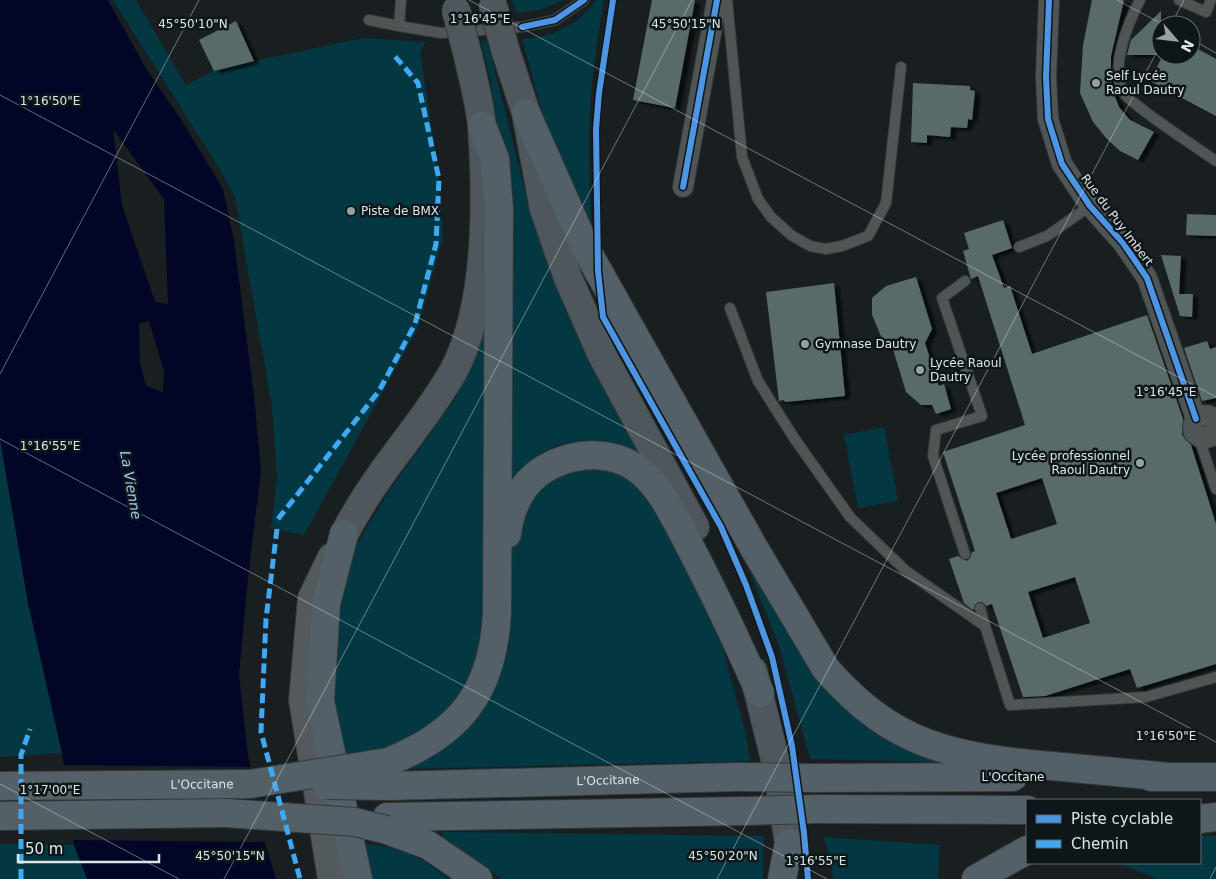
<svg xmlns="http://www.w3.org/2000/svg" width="1216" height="879" viewBox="0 0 1216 879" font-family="'DejaVu Sans',sans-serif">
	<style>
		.green { fill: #033842 }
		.water { fill: #020626; fill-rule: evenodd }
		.pier { fill: #191f20 }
		.building { fill: #596a6a; fill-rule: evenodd; filter: url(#shadow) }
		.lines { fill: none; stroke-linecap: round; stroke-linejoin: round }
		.service-casing { stroke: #343839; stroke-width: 12 }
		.minor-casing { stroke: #343839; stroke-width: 22 }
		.secondary-casing { stroke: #343839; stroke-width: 30 }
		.primary-casing { stroke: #343839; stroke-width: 30 }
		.motorway-casing { stroke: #343839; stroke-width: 30 }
		.service { stroke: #4f5455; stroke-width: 10 }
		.minor { stroke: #4f5455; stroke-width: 20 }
		.secondary { stroke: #535a5e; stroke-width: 28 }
		.primary { stroke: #4e585c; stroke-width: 28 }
		.motorway { stroke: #536067; stroke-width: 28 }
		.primary-bridge-casing { stroke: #343839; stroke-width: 30; stroke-linecap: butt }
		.motorway-bridge-casing { stroke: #343839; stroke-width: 30; stroke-linecap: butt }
		.primary-bridge { stroke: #4e585c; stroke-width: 28 }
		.motorway-bridge { stroke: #536067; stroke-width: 28 }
		.quiet { stroke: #3fa9f5; stroke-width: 5; stroke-dasharray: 10 5; stroke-linecap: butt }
		.cycleway-casing { stroke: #0d1719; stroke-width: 9 }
		.cycleway { stroke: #4d94e3; stroke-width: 6 }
		.ticks { fill: none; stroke: #dee5e7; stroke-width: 1; stroke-opacity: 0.45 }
		.poi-dot { fill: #99a0a1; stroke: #0d1719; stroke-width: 2 }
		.labels { text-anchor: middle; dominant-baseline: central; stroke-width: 5; stroke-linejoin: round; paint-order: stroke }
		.poi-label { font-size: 12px; fill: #dee5e7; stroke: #0d1719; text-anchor: start }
		.street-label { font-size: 12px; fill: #dee5e7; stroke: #0d1719 }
		.water-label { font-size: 14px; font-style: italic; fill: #a4c4fa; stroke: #0d1719 }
		.ticks-label { font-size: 12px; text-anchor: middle; fill: #dee5e7; stroke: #0d1719; stroke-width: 5; stroke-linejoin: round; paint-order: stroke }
	</style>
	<defs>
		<filter id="shadow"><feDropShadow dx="5.5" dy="3" stdDeviation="1" flood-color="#0009"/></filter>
	</defs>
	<rect width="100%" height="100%" fill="#191f20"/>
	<path class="green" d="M 113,0 L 136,0 L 186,85 L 214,71 L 254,61 L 363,38 L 426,42 L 420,52 L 438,169 L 443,237 L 418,328 L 304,535 L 271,528 L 277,478 L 272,407 L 235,197 L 222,173 Z
		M 512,0 L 565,0 L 539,10 L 516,13 Z
		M 596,0 L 604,0 C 589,80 586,148 592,229 L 546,126 L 522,39 C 552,38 578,25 596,0 Z
		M 487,40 L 526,194 L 564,308 L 643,453 C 579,436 551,431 507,488 L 501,145 L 490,79 L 481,41 Z
		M 485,329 L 490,330 L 487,598 L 479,659 L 455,707 L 397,749 L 341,757 L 335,718 L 330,636 L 353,551 L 387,494 L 457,396 Z
		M 884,427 L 898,501 L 858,508 L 844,435 Z
		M 0,439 L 28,603 L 62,753 L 0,757 Z
		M 567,465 L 624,470 L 659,506 L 719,635 L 745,730 L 750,761 L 397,769 L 487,701 L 500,675 L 509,647 L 512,533 L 524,499 Z
		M 738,542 L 805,649 L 944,762 L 810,759 L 779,645 Z
		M 443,832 L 764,836 L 763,879 L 502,879 L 443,839 Z
		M 1200,836 L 1216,836 L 1216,879 L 1158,879 L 1118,863 L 1200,863 Z
		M 824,837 L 940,845 L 938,879 L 834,879 Z
		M 0,844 L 81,845 L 89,879 L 0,879 Z
		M 363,844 C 401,845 420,857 449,879 L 370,879 Z"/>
	<path class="water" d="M 0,0 L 108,0 L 147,70 L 182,121 L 223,189 L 234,241 L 254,396 L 261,471 L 249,567 L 239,674 L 247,749 L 264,840 L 276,879 L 87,879 L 74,845 L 62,753 L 28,603 L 0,439 ZM 113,129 L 164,199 L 168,304 L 155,302 L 122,205 ZM 149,321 L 164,371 L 163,392 L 146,386 L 140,363 L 139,324 Z"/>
	<path class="pier" d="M 61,765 L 253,767 L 267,842 L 71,840 Z"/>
	<path class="building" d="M 652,0 L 695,0 L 675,108 L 633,100 Z
		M 1092,0 L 1124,0 L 1111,56 L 1111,78 L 1112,89 L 1119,107 L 1130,120 L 1154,132 L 1138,160 L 1120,151 L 1107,139 L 1093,122 L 1080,93 L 1083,45 Z
		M 1161,11 L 1161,55 L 1127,55 L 1131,40 Z
		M 236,21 L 254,61 L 214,71 L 199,40 Z
		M 1191,45 L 1216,59 L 1216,116 L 1150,81 L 1163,55 L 1191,55 Z
		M 913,83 L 970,86 L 970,90 L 975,91 L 972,120 L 968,119 L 967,128 L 951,127 L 950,137 L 927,135 L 927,143 L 911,142 Z
		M 1187,214 L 1216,215 L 1216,236 L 1186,235 Z
		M 1003,220 L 1012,248 L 992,255 L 1004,288 L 1010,286 L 1032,354 L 1147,315 L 1183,419 L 1182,435 L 1191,445 L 1216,524 L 1216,664 L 1137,688 L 1130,669 L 1045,696 L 1023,697 L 992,604 L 986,606 L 982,602 L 978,602 L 973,610 L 964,603 L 949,559 L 958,556 L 967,561 L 970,558 L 972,552 L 975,551 L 943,452 L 1025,425 L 978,276 L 971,279 L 963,251 L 969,249 L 964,233 ZM 1042,478 L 1057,524 L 1011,539 L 996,493 ZM 1075,577 L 1090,623 L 1043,638 L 1028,592 Z
		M 1161,255 L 1181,256 L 1179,294 L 1193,294 L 1192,317 L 1180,316 Z
		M 916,277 L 932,329 L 925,343 L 939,386 L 944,384 L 951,409 L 936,414 L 932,405 L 921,405 L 906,392 L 892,346 L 886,348 L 872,315 L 872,298 L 886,286 Z
		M 834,283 L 845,396 L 785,402 L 784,400 L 779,401 L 766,292 Z
		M 1207,341 L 1210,349 L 1216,347 L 1216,398 L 1202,401 L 1184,348 Z"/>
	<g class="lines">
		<defs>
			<path id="service" d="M 401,0 L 399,26 L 441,33 L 522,27 L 555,20 L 584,0
				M 727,0 L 742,157 L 758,199 L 771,217 L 791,235 L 810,246 L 826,249 L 842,246 L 868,236 L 886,203 L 901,67
				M 1140,0 C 1128,23 1110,67 1123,92 C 1131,105 1199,149 1216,161
				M 1179,0 L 1206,12 L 1211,0
				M 369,20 L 399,26
				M 1019,247 L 1047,236 L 1090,206
				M 965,281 L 942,298 L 982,416 L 936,430 L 933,456 L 965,554
				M 730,308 L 758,381 L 794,438 L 850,517 L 906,571 L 985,626 L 1010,705 L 1146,697 L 1216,677
				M 1199,438 L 1216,489
				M 980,608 L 985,626"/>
			<path id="minor" d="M 1049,0 L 1046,77 L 1048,119 L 1062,164 L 1090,206 L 1123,243 L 1147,278 L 1196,419
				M 683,187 L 717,0
				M 1216,424 L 1210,416 C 1198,413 1191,421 1194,433 L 1203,439 L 1210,437 L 1216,429"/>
			<path id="secondary" d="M 332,557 L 312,598 L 303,700 L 332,879"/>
			<path id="primary" d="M 506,52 L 526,113 L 544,209 L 568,278 L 602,355 L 695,527
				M 344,534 C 355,514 367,494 380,476 C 405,440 433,408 454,370 C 488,305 487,199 482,127 C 480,103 473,79 468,56
				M 753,671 L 776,763 L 789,843"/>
			<g id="motorway">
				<path d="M 526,113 L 588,253 L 754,548 L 826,669 C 894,747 954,757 1052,766 C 1091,770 1130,773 1169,777"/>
				<path d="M 344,534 L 326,604 L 320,701 L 358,879"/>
				<path d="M 507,534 C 511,502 525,476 556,463 C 581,452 613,452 636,468 C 660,485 673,515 686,539 C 713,590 737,641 760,693"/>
				<path d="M 388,762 C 461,733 493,691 497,613 L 499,208 L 495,159 L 482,126"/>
				<path d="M 1151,777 L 1216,777"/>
				<path d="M 814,778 L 1013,777"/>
				<path id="s1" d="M 0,786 L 250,784"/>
				<path id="s2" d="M 388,786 L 738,777"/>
				<path d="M 818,809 L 1027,810"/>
				<path d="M 0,816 L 226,813"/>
				<path d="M 387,817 L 747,811"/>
				<path d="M 1200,819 L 1216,817"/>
				<path d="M 387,830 L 428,845 L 478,879"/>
				<path d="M 782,879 L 789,843"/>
				<path d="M 976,879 L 1027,850"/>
			</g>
		</defs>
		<use href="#service" class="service-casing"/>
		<use href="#minor" class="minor-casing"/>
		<use href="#secondary" class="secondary-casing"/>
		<use href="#primary" class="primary-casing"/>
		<use href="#motorway" class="motorway-casing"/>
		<use href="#service" class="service"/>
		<use href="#minor" class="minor"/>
		<use href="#secondary" class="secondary"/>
		<use href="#primary" class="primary"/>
		<use href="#motorway" class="motorway"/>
		<defs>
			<path id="primary-bridge" d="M 493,6 L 506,52
				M 456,10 L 468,56"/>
			<path id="motorway-bridge" d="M 738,777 L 814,778
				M 250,784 L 388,762
				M 327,785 L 388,786
				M 747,811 L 818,809
				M 226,813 L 355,822 L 387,830"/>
		</defs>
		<use href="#primary-bridge" class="primary-bridge-casing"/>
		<use href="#motorway-bridge" class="motorway-bridge-casing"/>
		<use href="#primary-bridge" class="primary-bridge"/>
		<use href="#motorway-bridge" class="motorway-bridge"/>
		<path class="quiet" d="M 278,519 L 379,391 L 415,324 L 436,244 L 439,179 L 418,83 L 392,53
			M 277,529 L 266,619 L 261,732 L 300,879
			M 21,879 L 21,755 L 30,729"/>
		<defs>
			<path id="cycleway" d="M 613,0 L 599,93 L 596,129 L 598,271 L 603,317 L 721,527 L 746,585 L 772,657 L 792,746 L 804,833 L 808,879
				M 1049,0 L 1046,77 L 1048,119 L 1062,164 L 1090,206 L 1123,243 L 1147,278 L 1196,419
				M 522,27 L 555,20 L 584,0
				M 683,187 L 717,0"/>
		</defs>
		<use href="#cycleway" class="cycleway-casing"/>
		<use href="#cycleway" class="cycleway"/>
	</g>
	<path class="ticks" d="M 469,0 L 1216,397M 1117,0 L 1164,25M 1171,25 L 1184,0M 1191,39 L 1216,53M 0,95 L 1216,742M 0,374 L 199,0M 0,439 L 827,879M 0,784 L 179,879M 224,879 L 692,0M 717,879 L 1161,44M 1210,879 L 1216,867"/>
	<g class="poi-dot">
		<circle cx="1096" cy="83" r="5"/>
		<circle cx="351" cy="211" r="5"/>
		<circle cx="805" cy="344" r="5"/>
		<circle cx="920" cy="370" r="5"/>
		<circle cx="1140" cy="463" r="5"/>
	</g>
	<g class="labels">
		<g class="poi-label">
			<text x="1106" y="76">Self Lycée<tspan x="1106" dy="14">Raoul Dautry</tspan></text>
			<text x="361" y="211">Piste de BMX</text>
			<text x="815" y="344">Gymnase Dautry</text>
			<text x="930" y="363">Lycée Raoul<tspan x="930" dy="14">Dautry</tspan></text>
			<text x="1130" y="456" text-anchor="end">Lycée professionnel<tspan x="1130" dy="14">Raoul Dautry</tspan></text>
		</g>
		<g class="street-label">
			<text transform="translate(1117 220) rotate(53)">Rue du Puy Imbert</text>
			<text x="1013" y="777">L'Occitane</text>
			<text stroke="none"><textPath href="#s2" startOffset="220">L'Occitane</textPath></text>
			<text stroke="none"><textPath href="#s1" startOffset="202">L'Occitane</textPath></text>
		</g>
		<g class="water-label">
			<text transform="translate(131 485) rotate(80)">La Vienne</text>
		</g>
	</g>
	<g class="ticks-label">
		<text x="480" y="23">1°16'45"E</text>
		<text x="193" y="28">45°50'10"N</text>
		<text x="686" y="28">45°50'15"N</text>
		<text x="50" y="105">1°16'50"E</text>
		<text x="1166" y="396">1°16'45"E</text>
		<text x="50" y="450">1°16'55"E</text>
		<text x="1166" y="740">1°16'50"E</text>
		<text x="50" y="794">1°17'00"E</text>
		<text x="230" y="860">45°50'15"N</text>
		<text x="723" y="860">45°50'20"N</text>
		<text x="816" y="865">1°16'55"E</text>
	</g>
	<rect x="1026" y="799" width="175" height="65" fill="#0d1719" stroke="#61696b"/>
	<rect x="1036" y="815" width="25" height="8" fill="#4d94e3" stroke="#61696b"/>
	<text x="1071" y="824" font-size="15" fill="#dee5e7">Piste cyclable</text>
	<rect x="1036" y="840" width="25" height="8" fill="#3fa9f5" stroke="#61696b"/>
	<text x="1071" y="849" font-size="15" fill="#dee5e7">Chemin</text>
	<g transform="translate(1176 40) rotate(118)"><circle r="24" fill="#0d1719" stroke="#61696b"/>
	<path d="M0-4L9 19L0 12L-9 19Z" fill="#99a0a1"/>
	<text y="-8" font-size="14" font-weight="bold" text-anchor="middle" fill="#dee5e7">N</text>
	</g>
	<path d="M18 854v8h141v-8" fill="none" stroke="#dee5e7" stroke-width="2.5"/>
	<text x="25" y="854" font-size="15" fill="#dee5e7" stroke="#0d1719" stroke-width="4" paint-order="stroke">50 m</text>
</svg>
